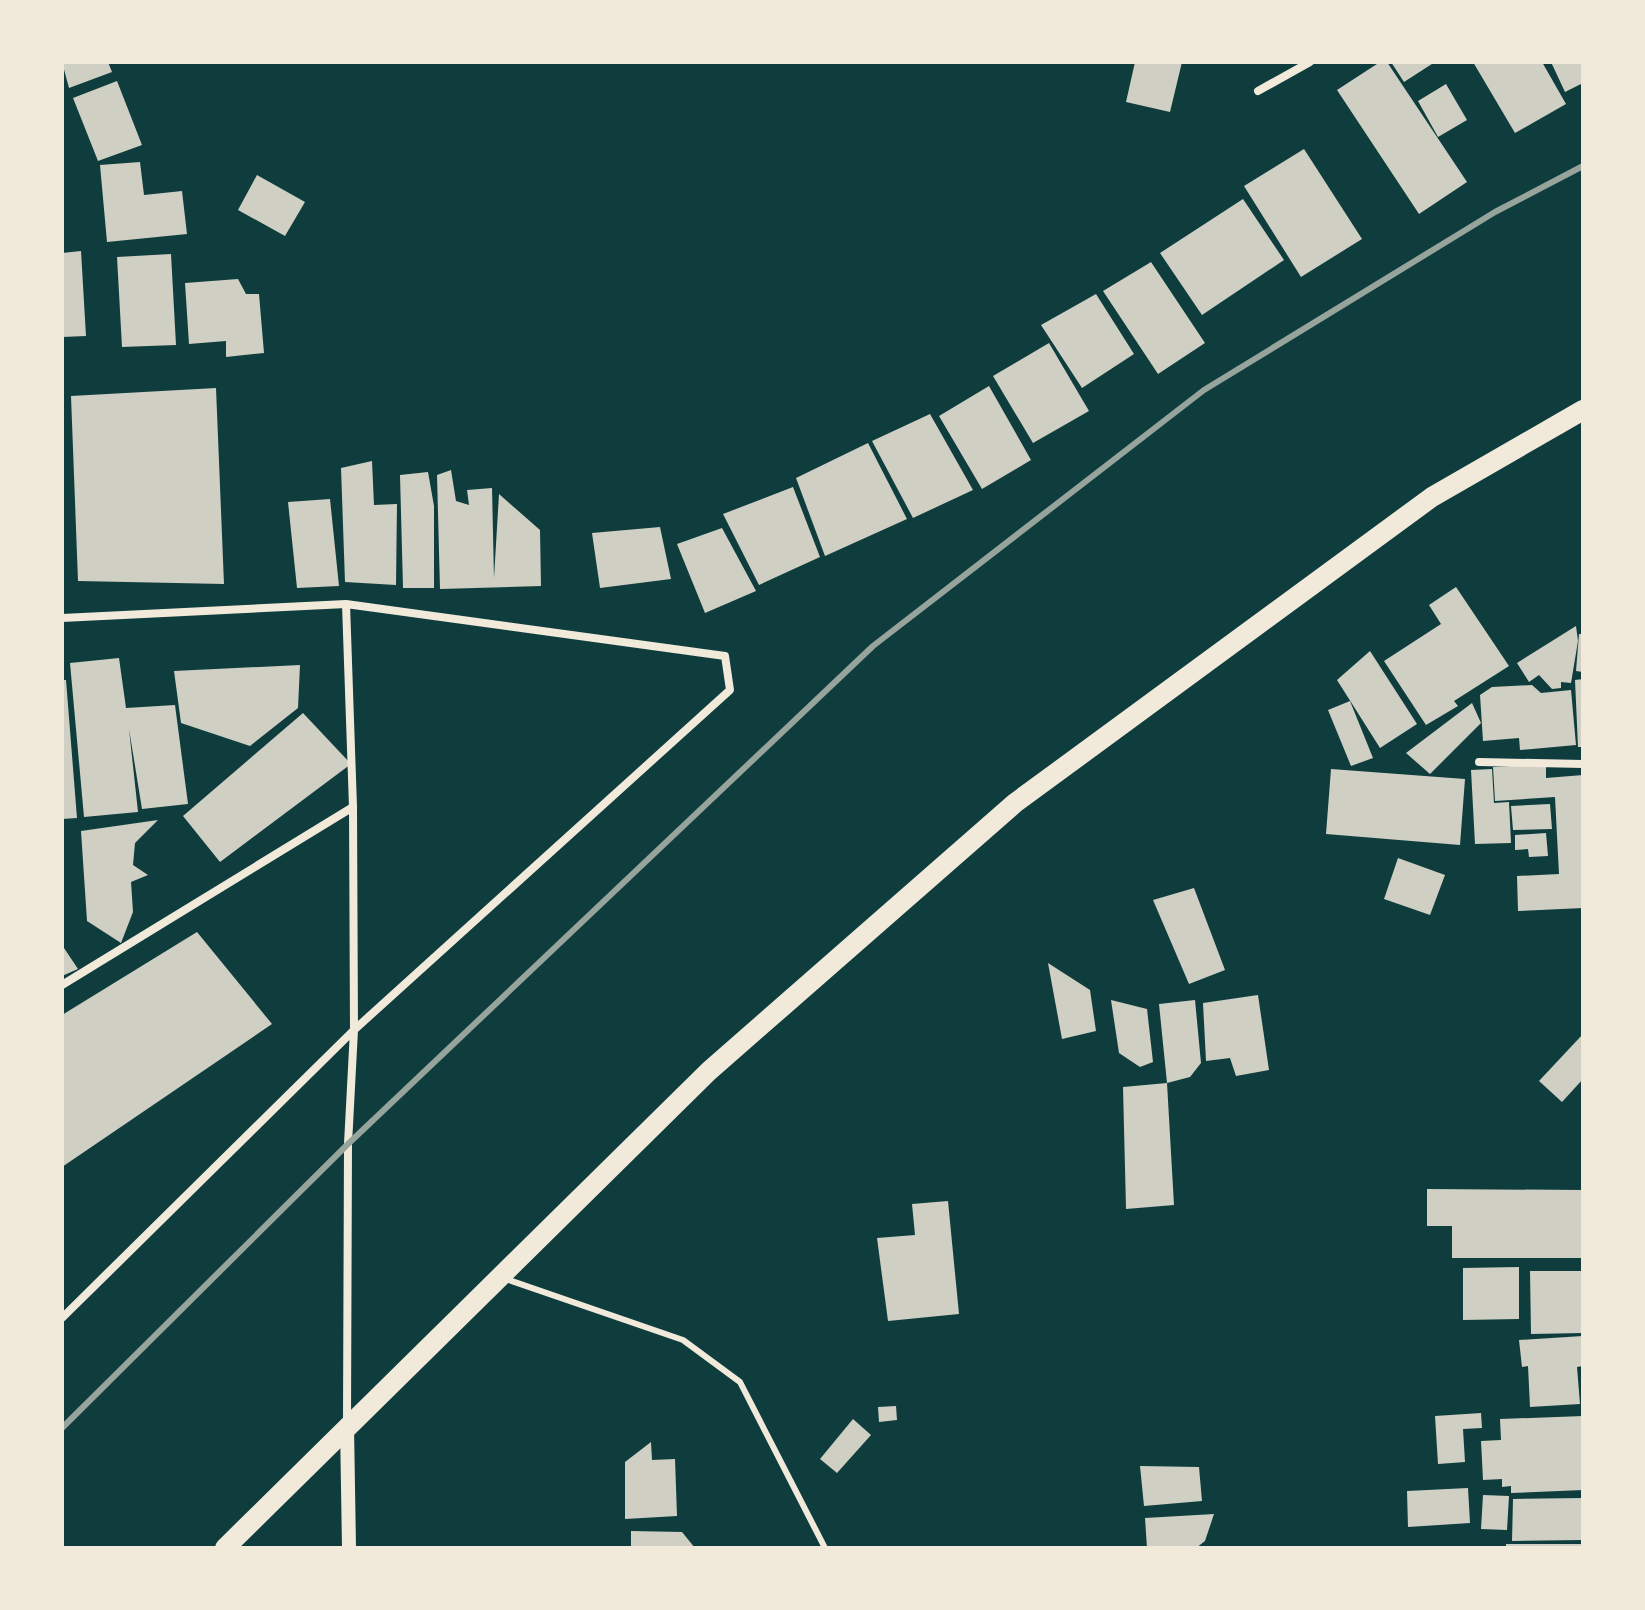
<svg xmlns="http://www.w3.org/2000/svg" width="1645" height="1610" viewBox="0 0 1645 1610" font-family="'Fira Sans',sans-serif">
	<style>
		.building { fill: #cfcfc3 }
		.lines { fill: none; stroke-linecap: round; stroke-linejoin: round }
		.service { stroke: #f1e9da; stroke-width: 6 }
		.minor { stroke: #f1e9da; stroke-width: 8 }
		.tertiary { stroke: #f1e9da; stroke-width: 14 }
		.primary { stroke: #f1e9da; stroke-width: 20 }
		.rail { stroke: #97a49c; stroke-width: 6 }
	</style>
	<rect width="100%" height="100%" fill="#0f3d3e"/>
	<path class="building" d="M 62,62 L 108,62 L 112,72 L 69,88 Z
		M 1135,62 L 1182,62 L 1170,112 L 1126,102 Z
		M 1380,62 L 1387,62 L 1467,182 L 1419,214 L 1337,90 Z
		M 1391,62 L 1435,62 L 1404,82 Z
		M 1473,62 L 1542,62 L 1566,104 L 1515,133 Z
		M 1551,62 L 1583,62 L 1583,83 L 1565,92 Z
		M 117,81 L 142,145 L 98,161 L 73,98 Z
		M 1446,84 L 1467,120 L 1438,137 L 1418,101 Z
		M 1304,149 L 1362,239 L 1301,277 L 1244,186 Z
		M 140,162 L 144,195 L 182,191 L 187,234 L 107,242 L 100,165 Z
		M 257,175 L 305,202 L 285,236 L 238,210 Z
		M 1243,199 L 1284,260 L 1202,315 L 1160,253 Z
		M 81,251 L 86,336 L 62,337 L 62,253 Z
		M 171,254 L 176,345 L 122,347 L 117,257 Z
		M 1151,262 L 1205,343 L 1158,374 L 1103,291 Z
		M 238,279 L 246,294 L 259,294 L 264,353 L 226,357 L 226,341 L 189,344 L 185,283 Z
		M 1096,294 L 1134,354 L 1082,388 L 1041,325 Z
		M 1049,343 L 1089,411 L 1033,443 L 993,376 Z
		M 989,386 L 1031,460 L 982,489 L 939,416 Z
		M 216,388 L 224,584 L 78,581 L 71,396 Z
		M 930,414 L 973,490 L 913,518 L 872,441 Z
		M 868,443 L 907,519 L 825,556 L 796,478 Z
		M 372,461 L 374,505 L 397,504 L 396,585 L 345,582 L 341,468 Z
		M 451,470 L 456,501 L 469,505 L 467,490 L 492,488 L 494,578 L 499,494 L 540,530 L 541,586 L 440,589 L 437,475 Z
		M 428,472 L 434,506 L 434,588 L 403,588 L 400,475 Z
		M 793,487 L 820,557 L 759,585 L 723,514 Z
		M 330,499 L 339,586 L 297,588 L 288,502 Z
		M 660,527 L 671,579 L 600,588 L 592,533 Z
		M 722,528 L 756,591 L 705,613 L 677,544 Z
		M 1456,587 L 1509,666 L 1454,701 L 1458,706 L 1426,725 L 1384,661 L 1441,624 L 1429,605 Z
		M 1576,626 L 1578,641 L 1571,683 L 1561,682 L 1561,688 L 1552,689 L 1539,675 L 1529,682 L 1517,663 Z
		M 1579,634 L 1583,634 L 1583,672 L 1576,671 Z
		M 1370,651 L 1417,724 L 1380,748 L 1337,680 Z
		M 119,658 L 126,708 L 175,705 L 188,804 L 142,809 L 129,729 L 138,812 L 84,817 L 70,663 Z
		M 300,665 L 298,708 L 250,746 L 181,723 L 174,671 Z
		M 1583,679 L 1583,747 L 1578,747 L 1575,680 Z
		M 62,680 L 66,680 L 77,818 L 62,819 Z
		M 1532,685 L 1541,693 L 1571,690 L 1576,745 L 1520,750 L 1519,738 L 1483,741 L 1480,695 L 1492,687 Z
		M 1350,701 L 1373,758 L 1351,766 L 1328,710 Z
		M 1472,703 L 1481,723 L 1430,774 L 1406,753 Z
		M 303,713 L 351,764 L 220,862 L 183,816 Z
		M 1546,764 L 1546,778 L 1583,775 L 1583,908 L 1518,911 L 1517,876 L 1559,874 L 1555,797 L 1495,801 L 1493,767 Z
		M 1331,769 L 1465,779 L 1460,845 L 1326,834 Z
		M 1492,769 L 1494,803 L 1509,802 L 1511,843 L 1475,844 L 1471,770 Z
		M 1550,804 L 1552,829 L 1513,830 L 1511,806 Z
		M 158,820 L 135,843 L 133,865 L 148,875 L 131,882 L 133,912 L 121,943 L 87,921 L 81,831 Z
		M 1546,833 L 1548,856 L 1529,857 L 1528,849 L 1515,850 L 1515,835 Z
		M 1398,858 L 1445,875 L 1430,915 L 1384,899 Z
		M 1194,888 L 1225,970 L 1189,984 L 1153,900 Z
		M 197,932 L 272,1024 L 62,1167 L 62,1015 Z
		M 62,945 L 78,969 L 62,976 Z
		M 1048,963 L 1090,990 L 1096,1031 L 1062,1039 Z
		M 1258,995 L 1269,1070 L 1236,1076 L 1230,1058 L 1206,1061 L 1203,1003 Z
		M 1111,1000 L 1147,1009 L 1153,1062 L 1140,1067 L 1119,1053 Z
		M 1195,1000 L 1201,1063 L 1190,1077 L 1167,1083 L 1174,1205 L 1126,1209 L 1123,1087 L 1167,1083 L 1159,1004 Z
		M 1583,1034 L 1583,1079 L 1562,1102 L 1539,1081 Z
		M 1427,1189 L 1583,1190 L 1583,1258 L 1452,1258 L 1452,1226 L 1427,1226 Z
		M 948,1201 L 959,1314 L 888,1321 L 877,1238 L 915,1235 L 912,1204 Z
		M 1519,1267 L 1519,1319 L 1463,1320 L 1463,1268 Z
		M 1530,1271 L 1583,1271 L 1583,1333 L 1531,1334 Z
		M 1583,1336 L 1583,1366 L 1577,1367 L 1580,1404 L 1530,1407 L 1528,1366 L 1522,1367 L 1519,1340 Z
		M 896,1406 L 897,1420 L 879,1422 L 878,1407 Z
		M 1481,1413 L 1482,1428 L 1463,1429 L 1465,1462 L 1438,1464 L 1435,1416 Z
		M 1583,1416 L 1583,1490 L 1511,1493 L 1511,1486 L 1502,1487 L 1502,1479 L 1483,1480 L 1481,1441 L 1501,1440 L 1500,1419 Z
		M 853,1419 L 871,1435 L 837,1473 L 820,1459 Z
		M 651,1442 L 652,1460 L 675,1459 L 677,1516 L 625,1519 L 625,1462 Z
		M 1140,1466 L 1199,1467 L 1202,1501 L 1144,1506 Z
		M 1468,1488 L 1470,1523 L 1408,1527 L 1407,1491 Z
		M 1483,1495 L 1509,1496 L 1507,1530 L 1481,1529 Z
		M 1583,1498 L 1583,1540 L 1512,1541 L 1513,1499 Z
		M 1214,1514 L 1205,1541 L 1196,1548 L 1147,1548 L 1145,1518 Z
		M 631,1531 L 682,1532 L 695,1548 L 631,1548 Z
		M 1506,1544 L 1583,1544 L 1583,1548 L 1506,1548 Z"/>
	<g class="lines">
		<path class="service" d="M 503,1278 L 683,1340 L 740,1382 L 825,1548"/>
		<path class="minor" d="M 1258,91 L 1310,62
			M 346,604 L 353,807 L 354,1030 L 348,1144 L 347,1421
			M 62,618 L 346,604 L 725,656 L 730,690 L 354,1030 L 62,1318
			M 1479,762 L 1583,764
			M 62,985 L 353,807"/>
		<path class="tertiary" d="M 347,1426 L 349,1548"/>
		<path class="primary" d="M 225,1548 L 709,1071 L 1015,803 L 1432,497 L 1583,410"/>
		<path class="rail" d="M 62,1428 L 348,1144 L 873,646 L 1204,390 L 1495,212 L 1583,166"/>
	</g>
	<rect width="1645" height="1610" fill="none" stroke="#f1e9da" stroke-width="128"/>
</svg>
